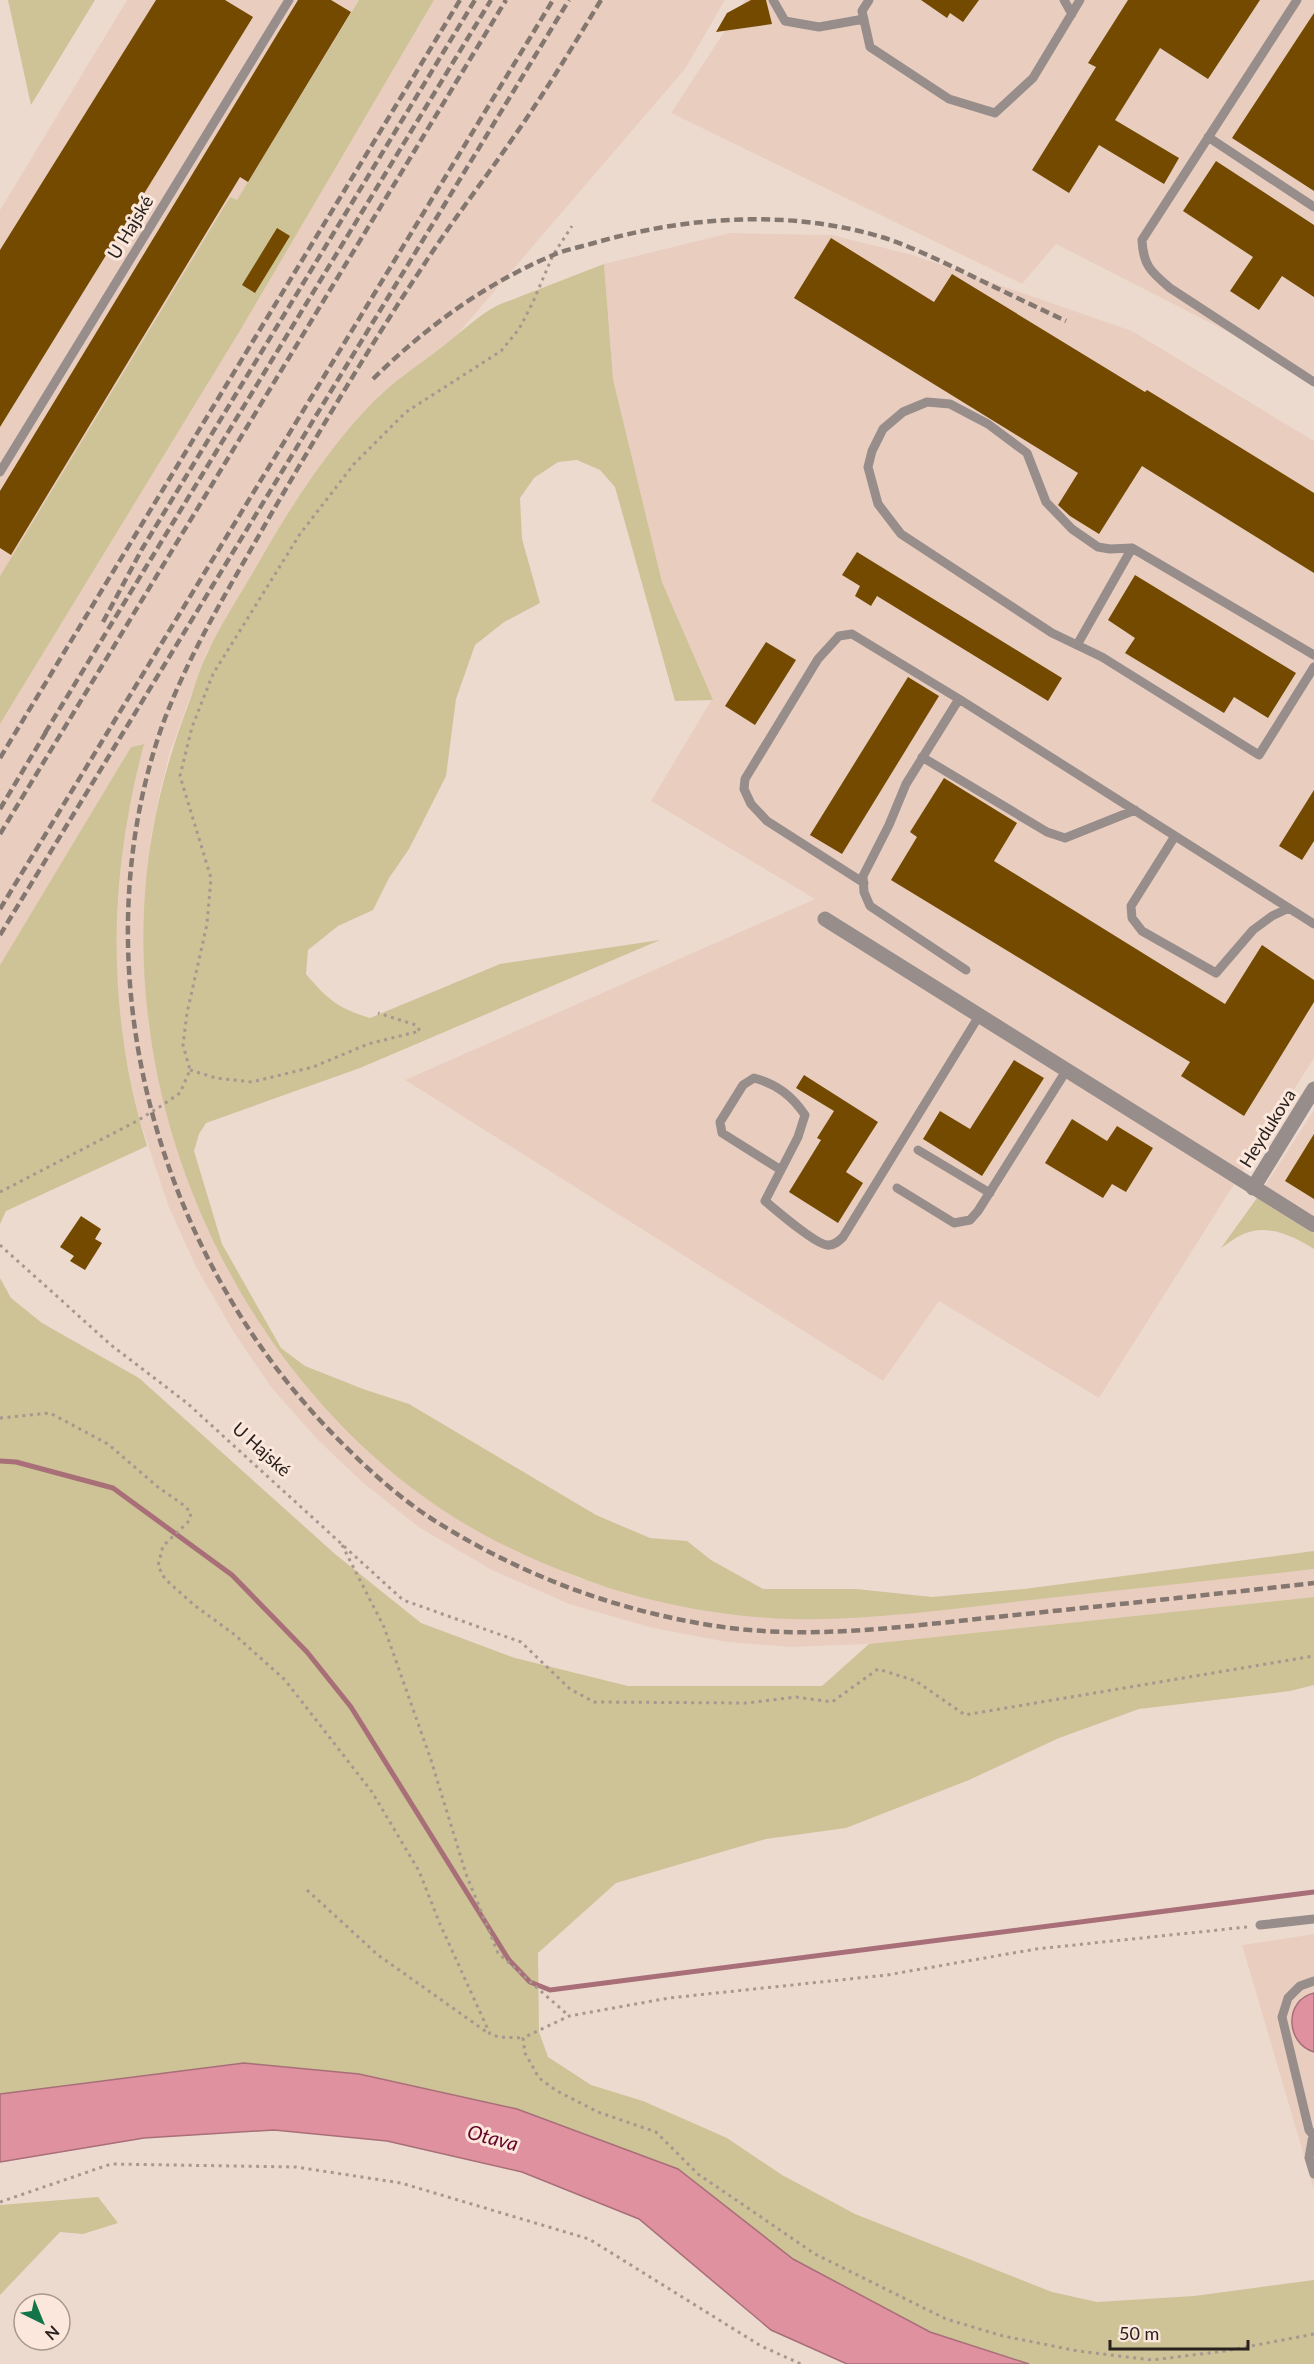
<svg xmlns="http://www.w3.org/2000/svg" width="1314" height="2364" viewBox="0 0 1314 2364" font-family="Lato,sans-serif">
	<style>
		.built { fill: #e9cec0 }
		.green { fill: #cec297 }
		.water { fill: #df919f; stroke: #a86f78; stroke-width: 1.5 }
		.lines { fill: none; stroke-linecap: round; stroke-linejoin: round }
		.stream { stroke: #a86f78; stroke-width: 5 }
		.building { fill: #734a00 }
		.path { stroke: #a6988f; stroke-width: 3; stroke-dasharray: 3 4.5; stroke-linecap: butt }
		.service { stroke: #978d8b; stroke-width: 9 }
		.minor { stroke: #978d8b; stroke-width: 15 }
		.rail { stroke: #847770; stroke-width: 4.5; stroke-dasharray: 9 4.5; stroke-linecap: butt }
		.labels { text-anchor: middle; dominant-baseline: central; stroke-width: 6; stroke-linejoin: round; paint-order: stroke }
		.street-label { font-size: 18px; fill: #28211d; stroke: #fbe7dc }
		.water-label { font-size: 20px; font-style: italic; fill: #620327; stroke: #fbe7dc }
	</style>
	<rect width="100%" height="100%" fill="#eddacf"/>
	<path class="built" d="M 127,0 L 359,0 L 237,201 L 230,197 L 0,576 L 0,210 Z
		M 434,0 L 725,0 L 685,69 L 455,337 L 379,395 L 207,652 L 170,752 L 160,792 L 151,836 L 145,900 L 144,963 L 149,1030 L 165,1108 L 194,1194 L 220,1254 L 257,1317 L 293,1370 L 381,1461 L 436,1505 L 505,1545 L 579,1578 L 660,1601 L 731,1614 L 791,1619 L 868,1617 L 1314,1569 L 1314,1597 L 869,1644 L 790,1647 L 727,1642 L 653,1628 L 569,1604 L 492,1570 L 420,1528 L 362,1482 L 316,1438 L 271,1387 L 233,1331 L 196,1267 L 168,1205 L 138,1115 L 121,1034 L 116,964 L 118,899 L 124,832 L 143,744 L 131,747 L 0,965 L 0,724 L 241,329 Z
		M 745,0 L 1314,0 L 1314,376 L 1056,244 L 1022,284 L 671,113 Z
		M 730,233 L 832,235 L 913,255 L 1132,331 L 1314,441 L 1314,1058 L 1099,1398 L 939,1301 L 883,1381 L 405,1080 L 815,899 L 651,801 L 712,699 L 662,582 L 613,379 L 604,264 Z
		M 1314,1110 L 1314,1234 L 1257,1198 Z
		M 1314,1934 L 1314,2190 L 1242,1945 Z"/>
	<path class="green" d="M 8,0 L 95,0 L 31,105 Z
		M 359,0 L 434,0 L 241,329 L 0,724 L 0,576 L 230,197 L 237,200 Z
		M 604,264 L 613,379 L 662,582 L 713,700 L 675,701 L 615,487 L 600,470 L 577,460 L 558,462 L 534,478 L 520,498 L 522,539 L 540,603 L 504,622 L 475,645 L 456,699 L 446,776 L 409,849 L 389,878 L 373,910 L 338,926 L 308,950 L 306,974 C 327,999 339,1009 370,1018 L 500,964 L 660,940 L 360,1068 L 206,1123 L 199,1134 L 194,1151 L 222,1244 L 281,1348 L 305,1366 L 363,1389 L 409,1404 L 596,1515 L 650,1538 L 687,1541 L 711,1560 L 763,1589 L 856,1589 L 932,1597 L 1024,1589 L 1314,1551 L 1314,1569 C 1217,1580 1120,1590 1022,1601 C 946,1609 868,1621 791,1619 C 721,1617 641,1602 576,1576 C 527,1558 477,1534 434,1504 C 224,1358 108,1081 153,829 C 161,784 174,742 190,700 C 195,685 200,668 207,654 C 220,625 239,597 255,569 C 289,509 327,449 375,400 C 395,380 420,364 442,347 C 458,335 473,320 491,309 C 501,303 513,300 524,295 C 551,285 577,274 604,264 Z
		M 144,744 C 108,879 106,1012 147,1146 L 6,1211 L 0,1224 L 0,965 L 131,747 Z
		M 1257,1198 L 1314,1234 L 1314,1249 C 1295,1237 1268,1224 1246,1233 C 1237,1236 1229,1243 1221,1248 Z
		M 0,1278 L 11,1298 L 42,1323 L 139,1378 L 335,1554 L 421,1623 L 515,1658 L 628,1686 L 822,1686 L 869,1644 L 1314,1597 L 1314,1685 L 1290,1691 L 1139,1709 L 1059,1738 L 969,1780 L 846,1828 L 766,1839 L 616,1883 L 538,1953 L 539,2032 L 548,2057 L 591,2085 L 643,2101 L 727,2138 L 782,2175 L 855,2214 L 1052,2292 L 1097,2302 L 1194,2296 L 1314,2280 L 1314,2364 L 1029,2364 L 930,2332 L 793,2259 L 678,2169 L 244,2063 L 0,2094 Z
		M 98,2197 L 118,2223 L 83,2234 L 60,2232 L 0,2295 L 0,2205 Z"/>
	<path class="water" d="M 1314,1993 L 1314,2052 C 1285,2043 1284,2000 1314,1993 Z
		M 244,2063 L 359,2074 L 517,2109 L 678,2169 L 793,2259 L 930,2332 L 1029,2364 L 847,2364 L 771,2330 L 639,2219 L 522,2172 L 387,2141 L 274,2130 L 144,2138 L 0,2162 L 0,2094 Z"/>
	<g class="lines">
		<path class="stream" d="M 0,1461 L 16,1462 L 113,1488 L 232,1575 L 307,1652 L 351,1707 L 509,1960 L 530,1982 L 550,1990 L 1314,1892"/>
	</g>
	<path class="building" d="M 156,0 L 225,0 L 253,17 L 0,427 L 0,250 Z
		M 298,0 L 331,0 L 351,12 L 248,182 L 240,177 L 11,555 L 0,548 L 0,491 Z
		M 751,0 L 766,0 L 772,24 L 716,32 L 727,13 Z
		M 921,0 L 979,0 L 963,22 L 950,13 L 947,18 Z
		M 1128,0 L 1260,0 L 1208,79 L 1160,48 L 1115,120 L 1179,158 L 1164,184 L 1099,145 L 1069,193 L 1032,170 L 1096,67 L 1088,63 Z
		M 1314,13 L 1314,191 L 1232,138 Z
		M 1216,161 L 1314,225 L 1314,297 L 1282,276 L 1259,310 L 1230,291 L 1253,257 L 1183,211 Z
		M 277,228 L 290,236 L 255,293 L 242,285 Z
		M 831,238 L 934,302 L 952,274 L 1145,392 L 1147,390 L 1178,409 L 1314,493 L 1314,573 L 1142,466 L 1099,534 L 1070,516 L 1058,505 L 1078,473 L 794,298 Z
		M 857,552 L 1062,678 L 1048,701 L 877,596 L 871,606 L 855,596 L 860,586 L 842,575 Z
		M 1135,575 L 1296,673 L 1268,718 L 1234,697 L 1224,713 L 1125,653 L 1135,638 L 1108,620 Z
		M 766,642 L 796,660 L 755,725 L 725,706 Z
		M 908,677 L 939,696 L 842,854 L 810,835 Z
		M 944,778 L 1017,823 L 994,861 L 1225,1004 L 1262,945 L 1314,980 L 1314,1002 L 1244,1116 L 1181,1076 L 1190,1062 L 891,880 L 917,837 L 910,832 Z
		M 1314,790 L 1314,841 L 1302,860 L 1279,846 Z
		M 1014,1060 L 1044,1078 L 982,1176 L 923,1139 L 940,1111 L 970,1129 Z
		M 804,1075 L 878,1122 L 846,1172 L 863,1183 L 838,1223 L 789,1192 L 821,1140 L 817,1138 L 834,1111 L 796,1088 Z
		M 1072,1119 L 1107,1141 L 1117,1126 L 1153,1148 L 1126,1192 L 1112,1184 L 1103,1198 L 1045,1163 Z
		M 1314,1134 L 1314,1199 L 1285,1181 Z
		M 81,1216 L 101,1229 L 95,1239 L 102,1243 L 85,1270 L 70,1261 L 74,1256 L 60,1247 Z"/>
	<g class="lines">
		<path class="path" d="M 190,1070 L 216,1078 L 252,1082 L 313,1067 L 368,1044 L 420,1031 L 416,1025 L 378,1013
			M 0,1192 L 137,1121 L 161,1106 L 180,1093 L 190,1070 L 183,1045 L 187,1013 L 207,924 L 211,878 L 180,776 L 192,727 L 213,674 L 300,534 L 354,464 L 406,412 L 501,351 L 519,329 L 533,302 L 553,255 L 572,226
			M 0,1245 L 111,1345 L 187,1403 L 403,1600 L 521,1642 L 570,1689 L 594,1702 L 747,1703 L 796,1697 L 832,1702 L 878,1669 L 916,1681 L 965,1715 L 1314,1656
			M 0,1418 L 50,1413 L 108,1444 L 159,1488 L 185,1506 L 191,1513 L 189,1521 L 163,1546 L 158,1566 L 165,1579 L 194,1605 L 235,1635 L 285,1680 L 372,1792 L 419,1871 L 440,1924 L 490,2034 L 499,2037 L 523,2038
			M 342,1545 L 384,1627 L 431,1760 L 466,1874 L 498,1953 L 569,2016
			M 307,1890 L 378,1955 L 488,2033
			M 1247,1927 L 1036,1949 L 887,1975 L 669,1998 L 569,2016 L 523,2038 L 525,2053 L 539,2078 L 557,2091 L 598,2112 L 656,2132 L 698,2174 L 815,2254 L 946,2319 L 1003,2336 L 1078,2351 L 1152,2360 L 1225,2351 L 1314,2334
			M 0,2202 L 111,2164 L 296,2167 L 401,2183 L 589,2239 L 761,2346 L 801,2364"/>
		<path class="service" d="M 773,0 L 785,21 L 819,27 L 864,19
			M 869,0 L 862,11 L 870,47 L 949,99 L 995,113 L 1033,78 L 1080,0
			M 1064,0 L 1072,14
			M 1297,0 L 1142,240 C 1143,265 1151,272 1170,288 L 1314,382
			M 1208,137 L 1314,207
			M 0,472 L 289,0
			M 1077,645 L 1132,548
			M 1314,655 L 1132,548 L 1110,549 L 1098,547 L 1072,529 L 1046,502 L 1027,453 L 988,424 L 950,404 L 927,402 L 903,412 L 883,429 L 872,451 L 868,467 L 878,504 L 901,534 L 1052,633 L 1102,657 L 1259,755 L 1314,667
			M 922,757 L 1047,832 L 1065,838 L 1135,810
			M 1175,836 L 1131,906 L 1132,918 L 1142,931 L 1216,973 L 1253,930 L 1272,916 L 1289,908
			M 864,883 L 767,821 L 751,804 L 744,789 L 745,779 L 818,659 L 839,636 L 852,634 L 959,699
			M 966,970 L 870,906 L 864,892 L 863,876 L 889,825 L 906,784 L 959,699 L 1314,924
			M 918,1150 L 990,1193
			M 781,1170 L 722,1133 L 720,1122 L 743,1085 L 754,1078 C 777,1084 792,1096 805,1115 L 798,1137 L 765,1201 C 776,1210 815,1244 827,1245 C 834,1246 839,1241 843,1237 L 979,1016
			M 897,1188 L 954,1223 L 970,1220 L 978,1211 L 1066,1071
			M 1260,1925 L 1314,1919
			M 1314,1981 L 1300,1986 L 1288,1998 L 1282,2017 L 1309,2130 L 1314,2136
			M 1313,2135 L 1309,2158 L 1314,2174"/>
		<path class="minor" d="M 825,919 L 1314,1225
			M 1253,1188 L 1314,1089"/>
		<path class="rail" d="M 601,0 C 573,46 546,91 515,135 C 485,179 452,221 423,266 C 369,347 319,432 270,516 C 231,585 188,654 161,729 C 75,979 163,1272 350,1451 C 375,1476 403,1500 432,1519 C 523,1577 624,1614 730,1628 C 819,1639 908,1626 996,1617 C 1102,1606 1208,1595 1314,1583
			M 373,379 C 425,328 483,285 551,256 C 564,250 580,247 594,243 C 688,216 791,209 885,238 C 912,247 938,260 964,272 C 998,289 1032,305 1066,321
			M 103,622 L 142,549 L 475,0
			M 45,733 L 491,0
			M 0,758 L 460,0
			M 0,809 L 49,727
			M 0,834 L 506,0
			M 0,909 L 553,0
			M 0,935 L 569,0"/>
	</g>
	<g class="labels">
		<g class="street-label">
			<text transform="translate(130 227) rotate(-59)">U Hajské</text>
			<text transform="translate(1267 1128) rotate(-58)">Heydukova</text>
			<text transform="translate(262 1449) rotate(42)">U Hajské</text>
		</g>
		<g class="water-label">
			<text transform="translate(493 2137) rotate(15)">Otava</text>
		</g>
	</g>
	<g transform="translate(42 2322) rotate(137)"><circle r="28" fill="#fbe7dc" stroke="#a79890" stroke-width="1.5"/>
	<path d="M0-4.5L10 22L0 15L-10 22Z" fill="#13744a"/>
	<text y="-9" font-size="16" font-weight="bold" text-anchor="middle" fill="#28211d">N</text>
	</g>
	<path d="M1110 2340v9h138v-9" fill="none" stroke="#28211d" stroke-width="3"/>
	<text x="1119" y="2340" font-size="18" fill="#28211d" stroke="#fbe7dc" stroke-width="4.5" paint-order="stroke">50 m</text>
</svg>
